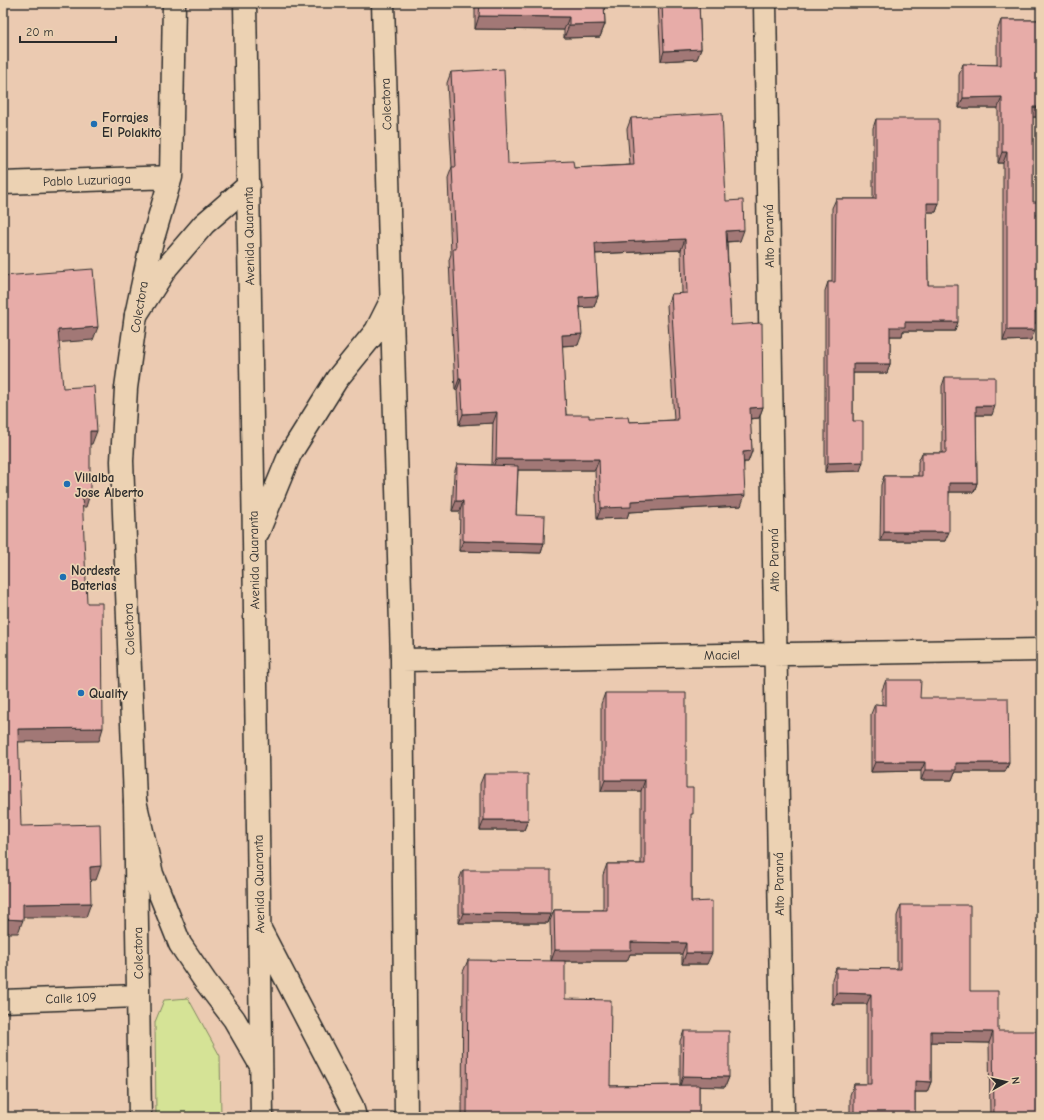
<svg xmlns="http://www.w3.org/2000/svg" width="1044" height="1120" viewBox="0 0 1044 1120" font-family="'Comic Neue',sans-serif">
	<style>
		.green { fill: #d5e396; stroke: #808760 }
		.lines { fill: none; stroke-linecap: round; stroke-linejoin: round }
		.minor-casing { stroke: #2b2b2b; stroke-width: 25 }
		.trunk-casing { stroke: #2b2b2b; stroke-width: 25 }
		.minor { stroke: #ecd2b3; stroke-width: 22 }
		.trunk { stroke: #ecd2b3; stroke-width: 22 }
		.wall { fill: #c79490; stroke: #2b2b2b; fill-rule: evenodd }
		.shaded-wall { fill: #a27876; stroke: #2b2b2b }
		.building { fill: #e7aca8; stroke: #2b2b2b; fill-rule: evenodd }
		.poi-dot { fill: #1f6fb2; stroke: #ecd2b3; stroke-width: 1.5 }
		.labels { text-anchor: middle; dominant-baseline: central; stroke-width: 3.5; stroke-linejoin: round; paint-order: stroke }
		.street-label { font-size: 13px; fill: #2b2b2b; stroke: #ecd2b3 }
		.poi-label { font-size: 13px; font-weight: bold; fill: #2b2b2b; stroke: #ecd2b3; text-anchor: start }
	</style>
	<rect width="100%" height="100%" fill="#ebcab1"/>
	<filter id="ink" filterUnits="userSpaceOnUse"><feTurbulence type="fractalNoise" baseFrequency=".025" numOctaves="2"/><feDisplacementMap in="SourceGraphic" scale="8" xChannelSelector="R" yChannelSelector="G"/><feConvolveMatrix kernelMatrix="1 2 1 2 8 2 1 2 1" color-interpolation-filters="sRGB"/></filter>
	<g filter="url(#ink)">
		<path class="green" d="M 188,998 L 220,1056 L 221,1117 L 156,1117 L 155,1022 L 164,1000 Z"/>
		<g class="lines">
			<defs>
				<path id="minor" d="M 383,3 L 402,660 L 406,1117
					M 765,3 L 783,1117
					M 3,183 L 171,177
					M 402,660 L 1041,650
					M 3,1001 L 138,996
					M 140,1117 L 135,801 L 122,461 L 126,388 L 136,315 L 151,245 L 171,177 L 174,3"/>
				<path id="trunk" d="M 245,3 L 254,540 L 262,1117
					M 136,315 L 167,267 L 204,224 L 249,185
					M 258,532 L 290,454 L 337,379 L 376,331 L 392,299
					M 135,801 L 152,874 L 180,944 L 205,981 L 234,1019 L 260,1064
					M 261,931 L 352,1106 L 355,1117"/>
			</defs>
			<use href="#minor" class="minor-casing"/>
			<use href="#trunk" class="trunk-casing"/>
			<use href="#minor" class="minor"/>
			<use href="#trunk" class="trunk"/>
		</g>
		<path class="wall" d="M 475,3 L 604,3 L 605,24 L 600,37 L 564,38 L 564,30 L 475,29 Z
			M 658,3 L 699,3 L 701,49 L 697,59 L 661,61 Z
			M 1001,20 L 1041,20 L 1041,117 L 1033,117 L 1033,202 L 1035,323 L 1031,340 L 1003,341 L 1003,163 L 998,163 L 998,108 L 959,108 L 959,75 L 963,64 L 997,65 L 997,31 Z
			M 451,72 L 508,164 L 574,168 L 630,165 L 627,129 L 631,118 L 726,201 L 740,241 L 727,242 L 731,325 L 763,407 L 759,418 L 750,419 L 752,451 L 748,462 L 744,462 L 741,506 L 629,512 L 627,518 L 597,519 L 595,470 L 518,470 L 516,515 L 544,543 L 541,553 L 459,551 L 460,511 L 452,511 L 454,474 L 457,464 L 492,465 L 493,423 L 459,425 L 457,390 L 455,390 L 449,260 L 451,254 L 448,178 L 452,167 L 447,83 ZM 681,250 L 682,294 L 671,294 L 667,305 L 674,420 L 629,422 L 589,418 L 566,415 L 562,346 L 578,345 L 580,307 L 594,307 L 598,296 L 595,254 Z
			M 876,119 L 939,203 L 936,212 L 927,212 L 928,285 L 955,331 L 903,331 L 902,336 L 890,336 L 890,364 L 887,373 L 853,373 L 853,421 L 860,471 L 825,472 L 825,291 L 828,282 L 832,282 L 832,208 L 836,199 L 873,199 L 873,128 Z
			M 945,377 L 992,415 L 976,415 L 977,483 L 974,492 L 949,492 L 945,541 L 880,541 L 881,485 L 884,476 L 918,476 L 918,462 L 922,453 L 942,453 L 942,386 Z
			M 886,680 L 920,698 L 1009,763 L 1005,772 L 955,772 L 952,780 L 921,780 L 921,771 L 871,772 L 871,714 L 875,704 L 882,705 L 882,690 Z
			M 605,693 L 686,788 L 691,820 L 691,902 L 707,964 L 682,964 L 682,954 L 630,954 L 627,961 L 551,961 L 550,921 L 554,910 L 603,910 L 603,875 L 607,864 L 641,864 L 641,791 L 601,791 L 601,704 Z
			M 484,774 L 528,820 L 524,830 L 480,830 L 480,784 Z
			M 463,870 L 551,914 L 548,923 L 459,923 L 459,880 Z
			M 901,905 L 970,991 L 998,1031 L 1041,1117 L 990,1117 L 989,1043 L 931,1042 L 931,1082 L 927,1092 L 915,1092 L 915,1117 L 850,1117 L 850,1095 L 854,1084 L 867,1084 L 867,1004 L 832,1004 L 832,979 L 836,968 L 897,969 L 897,916 Z
			M 468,960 L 565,999 L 610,1086 L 680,1085 L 680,1041 L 684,1031 L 729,1077 L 725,1087 L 699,1086 L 699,1117 L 462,1117 L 463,972 Z"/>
		<path class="shaded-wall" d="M 479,16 L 569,17 L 564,30 L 475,29 Z
			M 605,24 L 600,37 L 564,38 L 569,25 Z
			M 701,49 L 697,59 L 661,61 L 664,51 Z
			M 1002,97 L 998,108 L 959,108 L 963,98 Z
			M 1033,107 L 1041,107 L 1041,117 L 1029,117 Z
			M 1002,152 L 1007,152 L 1003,163 L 998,163 Z
			M 927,203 L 939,203 L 936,212 L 924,212 Z
			M 744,230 L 740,241 L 722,242 L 726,231 Z
			M 685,239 L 681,250 L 591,254 L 595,243 Z
			M 598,296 L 594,307 L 575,308 L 579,297 Z
			M 1035,312 L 1041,312 L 1041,323 L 1031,323 Z
			M 905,322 L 958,322 L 955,331 L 903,331 L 902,336 L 887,336 L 890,327 Z
			M 98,327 L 93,340 L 53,343 L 58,330 Z
			M 1007,330 L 1035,330 L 1031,340 L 1003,341 Z
			M 582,334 L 578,345 L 558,346 L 562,335 Z
			M 853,364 L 890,364 L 887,373 L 850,373 Z
			M 459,379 L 461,379 L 457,390 L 455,390 Z
			M 976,406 L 995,406 L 992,415 L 973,415 Z
			M 763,407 L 759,418 L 746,419 L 750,408 Z
			M 497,412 L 493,423 L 459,425 L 463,414 Z
			M 90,431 L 97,431 L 92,444 L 85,445 Z
			M 752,451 L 748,462 L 739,462 L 743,452 Z
			M 496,459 L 599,459 L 595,470 L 492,470 Z
			M 863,462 L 860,471 L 825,472 L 828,463 Z
			M 949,483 L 977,483 L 974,492 L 946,492 Z
			M 82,494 L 90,494 L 86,507 L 77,507 Z
			M 745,495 L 741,506 L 629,512 L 627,518 L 597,519 L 601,508 L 631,501 Z
			M 456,501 L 463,501 L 460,511 L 452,511 Z
			M 884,532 L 949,532 L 945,541 L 880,541 Z
			M 463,541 L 544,543 L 541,553 L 459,551 Z
			M 103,728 L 99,741 L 13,742 L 18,729 Z
			M 875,762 L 925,762 L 921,771 L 871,772 Z
			M 956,763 L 1009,763 L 1005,772 L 955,772 L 952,780 L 921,780 L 925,770 Z
			M 605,780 L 645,780 L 641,791 L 601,791 Z
			M 484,820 L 528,820 L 524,830 L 480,830 Z
			M 101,866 L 96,880 L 85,880 L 90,867 Z
			M 91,903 L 86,917 L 18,917 L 23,904 Z
			M 463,913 L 551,914 L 548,923 L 459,923 Z
			M 3,919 L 23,920 L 18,933 L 3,933 Z
			M 631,942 L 686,943 L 682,954 L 630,954 L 627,961 L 551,961 L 555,950 Z
			M 686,953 L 712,953 L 707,964 L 682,964 Z
			M 836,993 L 871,994 L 867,1004 L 832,1004 Z
			M 931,1031 L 993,1032 L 989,1043 L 927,1042 Z
			M 683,1076 L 729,1077 L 725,1087 L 680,1086 Z
			M 915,1081 L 931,1082 L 927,1092 L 911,1092 Z"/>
		<path class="building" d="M 480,3 L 604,3 L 605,24 L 569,25 L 569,17 L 479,16 Z
			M 662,3 L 699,3 L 701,49 L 664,51 Z
			M 1001,20 L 1041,20 L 1041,107 L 1033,107 L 1033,202 L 1037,202 L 1037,240 L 1041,240 L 1041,312 L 1035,312 L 1035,330 L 1007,330 L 1007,152 L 1002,152 L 1002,97 L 963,98 L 963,64 L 1001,65 Z
			M 504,69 L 508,164 L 573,161 L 574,168 L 634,165 L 631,118 L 722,113 L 726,201 L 743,200 L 744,230 L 726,231 L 731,325 L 762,323 L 763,407 L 750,408 L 752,451 L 743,452 L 745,495 L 631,501 L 631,507 L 601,508 L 599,459 L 496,459 L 497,412 L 463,414 L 461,379 L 459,379 L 453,249 L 456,249 L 452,167 L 456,167 L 451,72 ZM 685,239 L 687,293 L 671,294 L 678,420 L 629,422 L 628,417 L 589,418 L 589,415 L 566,415 L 562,335 L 582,334 L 579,297 L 598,296 L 595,243 Z
			M 876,119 L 939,119 L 939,203 L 927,203 L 928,285 L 958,285 L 958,322 L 905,322 L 905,327 L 890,327 L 890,364 L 853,364 L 853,421 L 863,421 L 863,462 L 828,463 L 828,282 L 835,282 L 836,199 L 876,199 Z
			M 93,269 L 98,327 L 58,330 L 63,388 L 94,386 L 97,431 L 90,431 L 90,494 L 82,494 L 87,603 L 102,603 L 103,728 L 18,729 L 21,826 L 100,824 L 101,866 L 90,867 L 91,903 L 23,904 L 23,920 L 3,919 L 3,276 Z
			M 945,377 L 995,377 L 995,406 L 976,406 L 977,483 L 949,483 L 949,532 L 884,532 L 884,476 L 922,476 L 922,453 L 946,453 Z
			M 457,464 L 518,466 L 516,515 L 545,516 L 544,543 L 463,541 L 463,501 L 456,501 Z
			M 886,680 L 921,680 L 920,698 L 1008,698 L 1009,763 L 956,763 L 956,770 L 925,770 L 925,762 L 875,762 L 875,704 L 886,705 Z
			M 605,693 L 686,693 L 686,788 L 693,788 L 693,814 L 691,814 L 691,902 L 712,901 L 712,953 L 686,953 L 686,943 L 631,942 L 631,950 L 555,950 L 554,910 L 607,910 L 607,864 L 645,864 L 645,780 L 605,780 Z
			M 484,774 L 528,774 L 528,820 L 484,820 Z
			M 463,870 L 551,870 L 551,914 L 463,913 Z
			M 901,905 L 970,905 L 970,991 L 998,991 L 998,1031 L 1041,1031 L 1041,1117 L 994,1117 L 993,1032 L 931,1031 L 931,1082 L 915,1081 L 915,1117 L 854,1117 L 854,1084 L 871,1084 L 871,994 L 836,993 L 836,968 L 901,969 Z
			M 468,960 L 565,961 L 565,999 L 611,1000 L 610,1086 L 699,1085 L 699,1117 L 467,1117 Z
			M 684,1031 L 729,1031 L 729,1077 L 683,1076 Z"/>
	</g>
	<g class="poi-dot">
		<circle cx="94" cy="124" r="4"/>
		<circle cx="67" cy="484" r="4"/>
		<circle cx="63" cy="577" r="4"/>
		<circle cx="81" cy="693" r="4"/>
	</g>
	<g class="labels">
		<g class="street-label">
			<text transform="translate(386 104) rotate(-92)">Colectora</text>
			<text transform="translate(87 180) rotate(-2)">Pablo Luzuriaga</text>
			<text transform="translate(249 236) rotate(-91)">Avenida Quaranta</text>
			<text transform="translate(769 236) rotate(-91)">Alto Paraná</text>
			<text transform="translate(139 307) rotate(-80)">Colectora</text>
			<text transform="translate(254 560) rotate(-91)">Avenida Quaranta</text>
			<text transform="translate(774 560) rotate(-91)">Alto Paraná</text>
			<text transform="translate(129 629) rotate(-92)">Colectora</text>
			<text transform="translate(722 655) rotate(-1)">Maciel</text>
			<text transform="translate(259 884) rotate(-91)">Avenida Quaranta</text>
			<text transform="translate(779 884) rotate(-91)">Alto Paraná</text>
			<text transform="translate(138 953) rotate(-91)">Colectora</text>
			<text transform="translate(71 998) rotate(-2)">Calle 109</text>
		</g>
		<g class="poi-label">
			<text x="102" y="117">Forrajes<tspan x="102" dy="15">El Polakito</tspan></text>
			<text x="75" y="477">Villalba<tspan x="75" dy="15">Jose Alberto</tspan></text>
			<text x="71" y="570">Nordeste<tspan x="71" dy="15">Baterias</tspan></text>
			<text x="89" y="693">Quality</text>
		</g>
	</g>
	<rect width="1044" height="1120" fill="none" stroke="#ecd2b3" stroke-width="16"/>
	<rect x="8" y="8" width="1028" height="1104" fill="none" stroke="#2b2b2b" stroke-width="1.5" filter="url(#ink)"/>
	<g transform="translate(1006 1082) rotate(82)" stroke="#ecd2b3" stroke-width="3" paint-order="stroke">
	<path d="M0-3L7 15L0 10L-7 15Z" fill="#2b2b2b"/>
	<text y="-6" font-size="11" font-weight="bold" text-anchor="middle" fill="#2b2b2b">N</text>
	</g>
	<path d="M20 36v6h96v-6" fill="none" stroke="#2b2b2b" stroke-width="2"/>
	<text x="26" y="36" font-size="12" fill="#2b2b2b" stroke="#ecd2b3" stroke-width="3" paint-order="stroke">20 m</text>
</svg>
